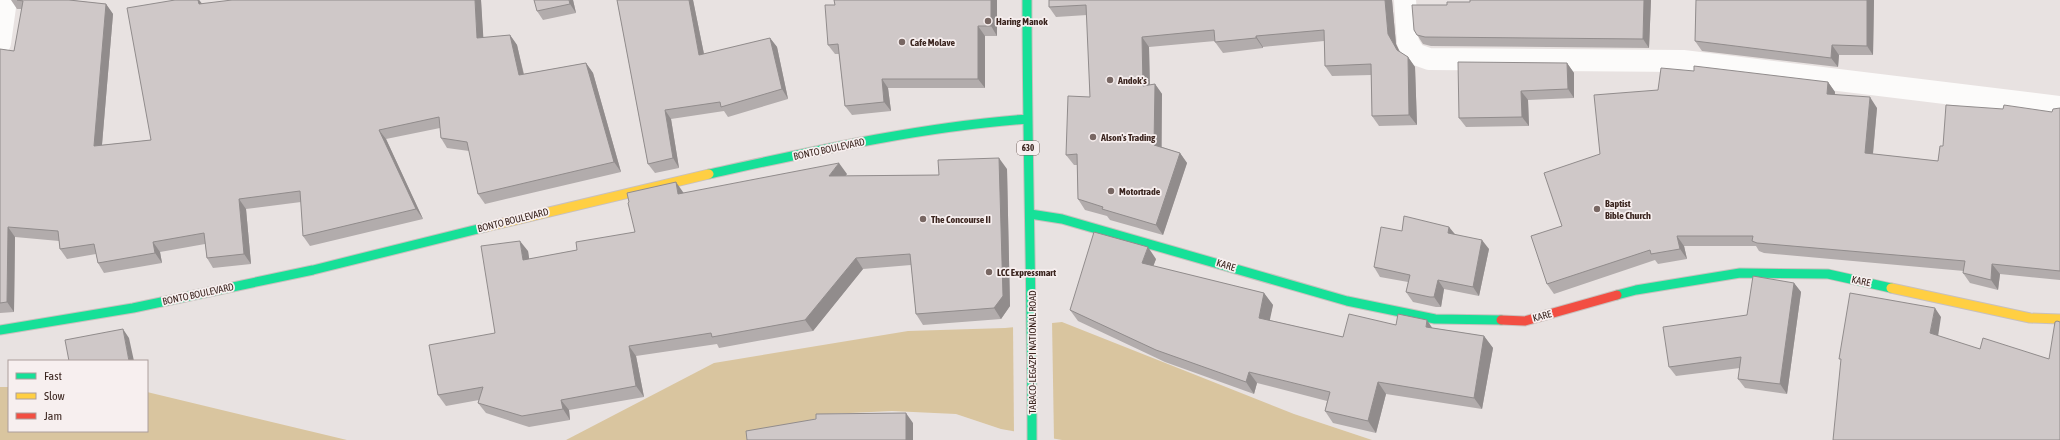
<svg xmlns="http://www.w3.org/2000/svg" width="2060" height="440" viewBox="0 0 2060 440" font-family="'Asap Condensed',sans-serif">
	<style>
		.water { fill: #d9c59f }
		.pier { fill: #e8e2e1 }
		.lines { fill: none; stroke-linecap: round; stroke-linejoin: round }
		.fast-casing { stroke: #c8c0bd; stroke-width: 11 }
		.slow-casing { stroke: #c8c0bd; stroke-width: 11 }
		.jam-casing { stroke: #c8c0bd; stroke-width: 11 }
		.street { stroke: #fcfbfa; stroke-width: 22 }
		.fast { stroke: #16e098; stroke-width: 9 }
		.slow { stroke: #ffcf43; stroke-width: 9 }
		.jam { stroke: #f24e42; stroke-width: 9 }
		.wall { fill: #b2acac }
		.shaded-wall { fill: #918c8c }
		.building { fill: #cfc8c8; stroke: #918c8c }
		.poi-dot { fill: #786763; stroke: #f7efef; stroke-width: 1.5 }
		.labels { text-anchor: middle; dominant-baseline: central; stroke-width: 3.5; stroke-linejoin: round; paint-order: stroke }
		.shield { fill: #f7efef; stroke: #73625d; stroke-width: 1 }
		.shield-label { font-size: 9px; font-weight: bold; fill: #3b251f }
		.poi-label { font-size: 10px; font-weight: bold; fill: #3b251f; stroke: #f7efef; text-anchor: start }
		.street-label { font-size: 10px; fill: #3b251f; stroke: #f7efef }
	</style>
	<rect width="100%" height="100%" fill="#e8e2e1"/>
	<path class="water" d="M 1062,322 L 1294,414 L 1372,440 L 1062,440 L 1001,429 L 956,414 L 892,411 L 829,414 L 750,440 L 566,440 L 714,363 L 908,331 L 1005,328 Z
		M 0,387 L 9,387 L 9,431 L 147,431 L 147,392 L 347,440 L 0,440 Z"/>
	<path class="pier" d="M 1052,321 L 1054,440 L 1050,440 L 1014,433 L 1013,325 Z"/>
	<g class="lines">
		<defs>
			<path id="fast" d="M 1027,0 C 1027,147 1032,293 1032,440
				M 709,174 C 814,151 919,127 1027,119
				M 1030,214 L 1062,219 L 1347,301 L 1435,319 L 1501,320
				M 1617,295 L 1636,290 L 1740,273 L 1828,274 L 1891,288
				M 0,330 L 133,308 L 313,270 L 486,227"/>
			<path id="slow" d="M 486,227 L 709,174
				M 1891,288 L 2030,318 L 2060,319"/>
			<path id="jam" d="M 1501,320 L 1525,321 L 1617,295"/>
		</defs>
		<use href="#fast" class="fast-casing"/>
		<use href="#slow" class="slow-casing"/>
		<use href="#jam" class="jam-casing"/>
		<path class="street" d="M 1405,0 L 1408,43 L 1415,54 L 1429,59 L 1683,61 L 2060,107
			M 0,43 L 6,0"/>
		<use href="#fast" class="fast"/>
		<use href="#slow" class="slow"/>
		<use href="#jam" class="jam"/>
	</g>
	<path class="wall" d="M 11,0 L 70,0 L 106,4 L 113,14 L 102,145 L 151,140 L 175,0 L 199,0 L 202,4 L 481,0 L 483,38 L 510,35 L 517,45 L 524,74 L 586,63 L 593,73 L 621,172 L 485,204 L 478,194 L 469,151 L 447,148 L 441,138 L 440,128 L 386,139 L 423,219 L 310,246 L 303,236 L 301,202 L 246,209 L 251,264 L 213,268 L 207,258 L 205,244 L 160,252 L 162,263 L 104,273 L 98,263 L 96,254 L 67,259 L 60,249 L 59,241 L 15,237 L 14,312 L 0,313 L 0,49 L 14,51 L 22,9 L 17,9 Z
		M 573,0 L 576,13 L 543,20 L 537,11 Z
		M 617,0 L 693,0 L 704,54 L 770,38 L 777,47 L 788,99 L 728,117 L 724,111 L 671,119 L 679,168 L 655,173 L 648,164 Z
		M 834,0 L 997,0 L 997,36 L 985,36 L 985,88 L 888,88 L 891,111 L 852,115 L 845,106 L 839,54 L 835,54 L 828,45 L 835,5 Z
		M 1049,0 L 1392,0 L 1396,44 L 1400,52 L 1408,57 L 1415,67 L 1417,125 L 1379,126 L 1372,116 L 1371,75 L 1332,76 L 1325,66 L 1324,41 L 1263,47 L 1263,48 L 1223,53 L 1215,42 L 1215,41 L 1149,47 L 1150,85 L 1155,84 L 1162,94 L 1162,147 L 1180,153 L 1187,163 L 1163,235 L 1110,220 L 1107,216 L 1085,210 L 1078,199 L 1077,165 L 1074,165 L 1066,155 L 1090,97 L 1087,15 L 1056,17 L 1049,7 Z
		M 1470,0 L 1651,0 L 1649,48 L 1431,46 L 1423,44 L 1414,30 L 1447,5 L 1470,2 Z
		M 1696,0 L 1874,0 L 1873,55 L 1839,55 L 1838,67 L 1702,51 L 1695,41 Z
		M 1567,63 L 1574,73 L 1574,98 L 1528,100 L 1529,126 L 1466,127 L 1459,118 Z
		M 1694,71 L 1828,82 L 1835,92 L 1835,94 L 1877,108 L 1873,154 L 1938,161 L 1943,146 L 2052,112 L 2060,108 L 2060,280 L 2000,274 L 1998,290 L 1970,283 L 1963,273 L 1964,271 L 1764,253 L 1759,251 L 1756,246 L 1684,246 L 1687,259 L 1658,264 L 1655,260 L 1554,294 L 1547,284 L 1562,226 L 1600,154 L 1658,90 Z
		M 1007,169 L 1010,306 L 1001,319 L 923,325 L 916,314 L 911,265 L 863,269 L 813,331 L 719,348 L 717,344 L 636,356 L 644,397 L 569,410 L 570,420 L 529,427 L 486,413 L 478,403 L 479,400 L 446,406 L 438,395 L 495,333 L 528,251 L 529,259 L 577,250 L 635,232 L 683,192 L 684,193 L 847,174 L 845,176 L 939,175 Z
		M 1449,227 L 1455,234 L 1489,249 L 1479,296 L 1444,289 L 1441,307 L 1436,307 L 1413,302 L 1406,292 L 1408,282 L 1380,277 L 1374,267 L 1402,231 Z
		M 1156,259 L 1153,266 L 1264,293 L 1273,305 L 1269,320 L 1343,337 L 1396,325 L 1433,328 L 1484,336 L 1493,348 L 1482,409 L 1386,394 L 1376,433 L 1333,423 L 1325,411 L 1327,401 L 1257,383 L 1254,394 L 1165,362 L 1078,321 L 1070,310 Z
		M 1794,283 L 1801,292 L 1787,394 L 1745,388 L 1738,379 L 1740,368 L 1676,376 L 1669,367 L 1747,315 Z"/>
	<path class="shaded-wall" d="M 198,0 L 199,0 L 204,6 L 199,4 Z
		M 475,0 L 481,0 L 484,48 L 477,38 Z
		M 569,0 L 573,0 L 576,13 L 570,4 Z
		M 689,0 L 693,0 L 706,64 L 699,55 Z
		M 991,0 L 997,0 L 997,36 L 991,26 Z
		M 1385,0 L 1392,0 L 1396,44 L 1404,61 L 1397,50 L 1388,34 Z
		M 1644,0 L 1651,0 L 1649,48 L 1643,39 Z
		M 1867,0 L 1874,0 L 1873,55 L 1867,46 Z
		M 106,4 L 113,14 L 101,156 L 94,146 Z
		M 978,26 L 985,36 L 985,88 L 978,79 Z
		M 510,35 L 517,45 L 526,85 L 519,75 Z
		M 1256,36 L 1263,47 L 1263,48 L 1256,38 Z
		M 1142,37 L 1149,47 L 1150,96 L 1143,86 Z
		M 770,38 L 777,47 L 788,99 L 782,89 Z
		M 1832,45 L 1839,55 L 1838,67 L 1831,58 Z
		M 1408,57 L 1415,67 L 1417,125 L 1409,115 Z
		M 586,63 L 593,73 L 621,172 L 614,162 Z
		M 1567,63 L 1574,73 L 1574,98 L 1568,89 Z
		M 882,79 L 888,88 L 891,111 L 884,102 Z
		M 1828,82 L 1835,92 L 1834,104 L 1827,94 Z
		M 1155,84 L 1162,94 L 1161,155 L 1154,145 Z
		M 1521,91 L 1528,100 L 1529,126 L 1522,117 Z
		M 1870,97 L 1877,108 L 1872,163 L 1865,153 Z
		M 665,110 L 671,119 L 679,168 L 673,158 Z
		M 379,130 L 386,139 L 423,219 L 416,209 Z
		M 1180,153 L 1187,163 L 1163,235 L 1156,225 Z
		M 999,158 L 1007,169 L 1010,306 L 1001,319 L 994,308 Z
		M 839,163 L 847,174 L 837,187 L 829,176 Z
		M 676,182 L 683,192 L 686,205 L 678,194 Z
		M 239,199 L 246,209 L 251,264 L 244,254 Z
		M 8,227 L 15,237 L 14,312 L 7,302 Z
		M 1449,227 L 1456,236 L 1448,233 Z
		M 1677,236 L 1684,246 L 1687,259 L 1680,249 Z
		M 1482,240 L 1489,249 L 1479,296 L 1473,287 Z
		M 520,241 L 528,251 L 531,271 L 523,260 Z
		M 153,242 L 160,252 L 162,263 L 155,253 Z
		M 1148,247 L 1156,259 L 1150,275 L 1142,263 Z
		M 856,258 L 863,269 L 813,331 L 805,320 Z
		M 1992,264 L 2000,274 L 1998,290 L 1991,280 Z
		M 1438,280 L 1444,289 L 1441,307 L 1434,297 Z
		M 1794,283 L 1801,292 L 1787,394 L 1780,384 Z
		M 1264,293 L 1273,305 L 1268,329 L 1259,318 Z
		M 1935,308 L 1941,317 L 1937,343 L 1930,333 Z
		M 1427,320 L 1435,332 L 1426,327 Z
		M 123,329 L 129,338 L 134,361 L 129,361 Z
		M 1484,336 L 1493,348 L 1482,409 L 1474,398 Z
		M 629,346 L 636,356 L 644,397 L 636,386 Z
		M 1249,372 L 1257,383 L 1254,394 L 1246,382 Z
		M 1378,382 L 1386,394 L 1376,433 L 1368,421 Z
		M 561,400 L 569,410 L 570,420 L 563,409 Z
		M 906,413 L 913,423 L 913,440 L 906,440 Z"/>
	<path class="building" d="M 17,0 L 69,0 L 106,4 L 94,146 L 151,140 L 127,8 L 175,0 L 198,0 L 199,4 L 232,0 L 475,0 L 477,38 L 510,35 L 519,75 L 586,63 L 614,162 L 478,194 L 467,142 L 441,138 L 439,117 L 379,130 L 416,209 L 303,236 L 300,191 L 239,199 L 244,254 L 207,258 L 204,233 L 153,242 L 155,253 L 98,263 L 94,244 L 60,249 L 58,231 L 8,227 L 7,302 L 0,303 L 0,49 L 14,51 L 23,1 Z
		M 534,0 L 569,0 L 570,4 L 537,11 Z
		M 617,0 L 689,0 L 699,55 L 770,38 L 782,89 L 721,107 L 720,102 L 665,110 L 673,158 L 648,164 Z
		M 834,0 L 991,0 L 991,26 L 978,26 L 978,79 L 882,79 L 884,102 L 845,106 L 838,44 L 828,45 L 825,5 L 835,5 Z
		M 1049,0 L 1385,0 L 1388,34 L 1397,50 L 1408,57 L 1409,115 L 1372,116 L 1371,64 L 1325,66 L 1324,30 L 1256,36 L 1256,38 L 1215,42 L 1214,30 L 1142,37 L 1143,86 L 1155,84 L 1154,145 L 1180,153 L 1156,225 L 1102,209 L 1103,207 L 1078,199 L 1077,154 L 1066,155 L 1068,96 L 1090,97 L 1086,5 L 1049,7 Z
		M 1470,0 L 1644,0 L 1643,39 L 1425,37 L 1417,35 L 1414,30 L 1412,5 L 1447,5 L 1447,2 L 1470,2 Z
		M 1696,0 L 1867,0 L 1867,46 L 1832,45 L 1831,58 L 1695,41 Z
		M 1458,62 L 1567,63 L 1568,89 L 1521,91 L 1522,117 L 1459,118 Z
		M 1694,66 L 1828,82 L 1827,94 L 1870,97 L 1865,153 L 1938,161 L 1940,146 L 1943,146 L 1946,105 L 2003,109 L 2004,105 L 2052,112 L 2053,109 L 2060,108 L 2060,271 L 1992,264 L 1991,280 L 1963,273 L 1965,261 L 1757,243 L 1752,241 L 1753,236 L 1677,236 L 1680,249 L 1651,254 L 1650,250 L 1547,284 L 1531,236 L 1562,226 L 1544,173 L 1600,154 L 1594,95 L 1658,90 L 1661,68 L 1694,71 Z
		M 999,158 L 1003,296 L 994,308 L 916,314 L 910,254 L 856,258 L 805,320 L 712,337 L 711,333 L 629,346 L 636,386 L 561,400 L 563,409 L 522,416 L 478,403 L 483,387 L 438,395 L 429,345 L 495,333 L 481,246 L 520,241 L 523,260 L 577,250 L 576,242 L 635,232 L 628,203 L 629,202 L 627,193 L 676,182 L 678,194 L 839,163 L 829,176 L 939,175 L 938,160 Z
		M 1404,216 L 1449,227 L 1448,233 L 1482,240 L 1473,287 L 1438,280 L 1434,297 L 1430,297 L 1406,292 L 1410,275 L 1374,267 L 1381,227 L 1402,231 Z
		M 1094,232 L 1148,247 L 1142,263 L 1264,293 L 1259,318 L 1343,337 L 1349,314 L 1396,325 L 1398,314 L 1427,320 L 1426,327 L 1484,336 L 1474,398 L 1378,382 L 1368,421 L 1325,411 L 1330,392 L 1249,372 L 1246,382 L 1156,350 L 1070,310 Z
		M 1753,276 L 1794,283 L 1780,384 L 1738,379 L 1741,357 L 1669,367 L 1663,327 L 1747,315 Z
		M 1850,293 L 1935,308 L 1930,333 L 1980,349 L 1983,338 L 2049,359 L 2055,322 L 2057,321 L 2060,322 L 2060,440 L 1833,440 L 1841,359 L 1839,359 Z
		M 123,329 L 129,361 L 69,361 L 65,340 Z
		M 906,413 L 906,440 L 747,440 L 746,431 L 816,419 L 816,414 Z"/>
	<g class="poi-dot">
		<circle cx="988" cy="21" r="4"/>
		<circle cx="902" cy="42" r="4"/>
		<circle cx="1110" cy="80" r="4"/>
		<circle cx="1093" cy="137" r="4"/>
		<circle cx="1111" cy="191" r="4"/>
		<circle cx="1597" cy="209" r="4"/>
		<circle cx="923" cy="219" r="4"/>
		<circle cx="989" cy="272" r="4"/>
	</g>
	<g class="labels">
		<rect class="shield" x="1017" y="141" width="22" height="14" rx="3"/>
		<g class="shield-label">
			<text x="1028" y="148">630</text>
		</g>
		<g class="poi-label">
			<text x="996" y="21">Haring Manok</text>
			<text x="910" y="42">Cafe Molave</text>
			<text x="1118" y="80">Andok's</text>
			<text x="1101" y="137">Alson's Trading</text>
			<text x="1119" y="191">Motortrade</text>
			<text x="1605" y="203">Baptist<tspan x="1605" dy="12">Bible Church</tspan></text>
			<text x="931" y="219">The Concourse II</text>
			<text x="997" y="272">LCC Expressmart</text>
		</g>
		<g class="street-label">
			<text transform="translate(829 149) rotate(-12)">BONTO BOULEVARD</text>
			<text transform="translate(513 220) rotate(-14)">BONTO BOULEVARD</text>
			<text transform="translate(1226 265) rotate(17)">KARE</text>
			<text transform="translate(1861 281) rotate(12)">KARE</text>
			<text transform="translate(198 294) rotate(-12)">BONTO BOULEVARD</text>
			<text transform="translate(1542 316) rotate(-15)">KARE</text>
			<text transform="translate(1032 352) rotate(-90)">TABACO-LEGAZPI NATIONAL ROAD</text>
		</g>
	</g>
	<rect x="8" y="360" width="140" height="72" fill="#f7efef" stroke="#ac9e9c"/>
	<rect x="16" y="373" width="20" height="6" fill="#16e098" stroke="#ac9e9c"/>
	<text x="44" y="380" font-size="12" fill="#3b251f">Fast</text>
	<rect x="16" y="393" width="20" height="6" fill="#ffcf43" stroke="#ac9e9c"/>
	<text x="44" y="400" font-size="12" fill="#3b251f">Slow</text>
	<rect x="16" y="413" width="20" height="6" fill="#f24e42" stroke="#ac9e9c"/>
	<text x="44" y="420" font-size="12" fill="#3b251f">Jam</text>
</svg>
